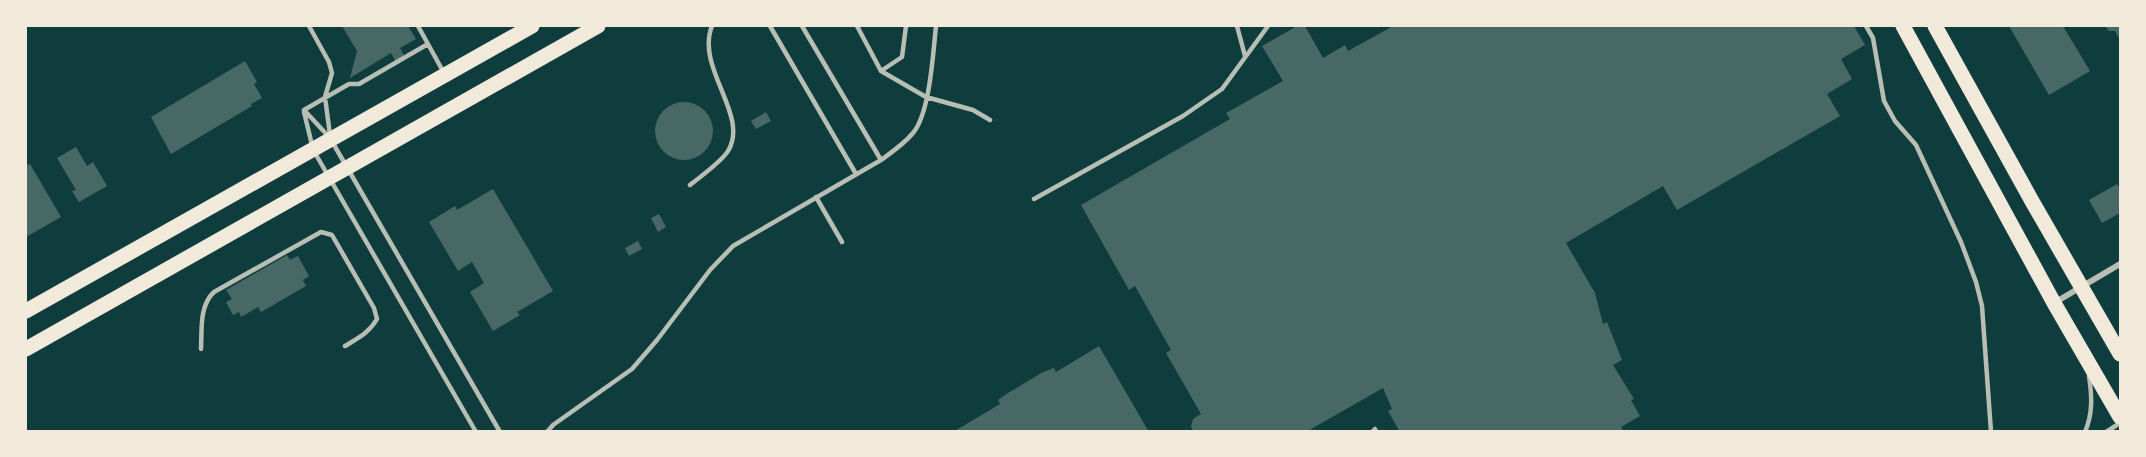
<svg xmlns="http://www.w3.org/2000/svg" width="2146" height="457" viewBox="0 0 2146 457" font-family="'PT Sans',sans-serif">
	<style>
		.building { fill: #486865 }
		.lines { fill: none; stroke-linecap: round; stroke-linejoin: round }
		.service { stroke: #b8beb3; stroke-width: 4.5 }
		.minor { stroke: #b8beb3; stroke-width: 6 }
		.primary { stroke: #f1e9da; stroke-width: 15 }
	</style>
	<rect width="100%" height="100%" fill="#0f3d3e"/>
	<path class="building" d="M 342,26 L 408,26 L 416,39 L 400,48 L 405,57 L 396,62 L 391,53 L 350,78 L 357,51 Z
		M 1297,26 L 1305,26 L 1323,58 L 1345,45 L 1348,51 L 1393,26 L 1854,26 L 1865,45 L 1841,59 L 1852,79 L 1827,94 L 1840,116 L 1677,210 L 1663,186 L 1566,243 L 1595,293 L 1603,324 L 1607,322 L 1622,360 L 1613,365 L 1634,399 L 1631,400 L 1640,416 L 1621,427 L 1624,432 L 1400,432 L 1388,411 L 1392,409 L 1383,388 L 1306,432 L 1194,432 L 1191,427 L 1193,419 L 1201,414 L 1166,353 L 1171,350 L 1135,286 L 1129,290 L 1081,205 L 1230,119 L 1226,113 L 1283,81 L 1262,46 Z
		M 2009,26 L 2063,26 L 2090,71 L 2049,95 Z
		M 2105,26 L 2120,26 L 2120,40 L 2115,31 L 2109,31 Z
		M 245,61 L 257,82 L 254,84 L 262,98 L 251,104 L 252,106 L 171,154 L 151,117 Z
		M655 131a29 29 0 1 1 58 0a29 29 0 1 1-58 0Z
		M 766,112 L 771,121 L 756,129 L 751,121 Z
		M 76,147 L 87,166 L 93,162 L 107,186 L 79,202 L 72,191 L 76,190 L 57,158 Z
		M 30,164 L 61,217 L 26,237 L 26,166 Z
		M 2117,184 L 2119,187 L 2120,186 L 2120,213 L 2102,223 L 2089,200 Z
		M 493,189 L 553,291 L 517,312 L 520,315 L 493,331 L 470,292 L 484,283 L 472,262 L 458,271 L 429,222 L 455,206 L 457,210 Z
		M 659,214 L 666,227 L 658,232 L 651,218 Z
		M 638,241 L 642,249 L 629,256 L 625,248 Z
		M 287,255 L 290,260 L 298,256 L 309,276 L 303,280 L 306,286 L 261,312 L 258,307 L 241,317 L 239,312 L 233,315 L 226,302 L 232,299 L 226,290 Z
		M 1099,346 L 1149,432 L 953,432 L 1000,404 L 998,400 L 1008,393 L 1043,372 L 1054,368 L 1056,372 Z"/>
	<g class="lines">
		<path class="service" d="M 309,26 L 329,62 L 332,73 L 325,97 L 330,135
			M 418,26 L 444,73
			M 770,26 L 856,174
			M 802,26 L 881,160
			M 857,26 L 881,71 L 902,57 L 906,26
			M 1237,26 L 1245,56
			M 1866,26 L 1873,38 L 1884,101 L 1895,121 L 1916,145 L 1961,242 L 1976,282 L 1982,306 L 1991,432
			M 881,71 L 926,97 L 973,110 L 990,120
			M 304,110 L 330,138 L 500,432
			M 304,110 L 349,84 L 359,84 L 428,44
			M 304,112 L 312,145
			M 315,153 L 476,432
			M 690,185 C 699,178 723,160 728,151 C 750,115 695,68 712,26
			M 816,197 L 842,242
			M 1034,199 L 1183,116 L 1222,89 L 1268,26
			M 201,349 C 202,330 199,306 214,292 L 321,232 L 332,235 L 374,308 L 377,319 C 369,333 358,338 345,346
			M 547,432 L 553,425 L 632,369 L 657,340 L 710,270 L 733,246 L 881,160 C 892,152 904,144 913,133 C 930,113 933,53 936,26
			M 1372,432 L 1375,429 L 1376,432
			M 2085,432 C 2093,413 2092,396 2089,376
			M 2106,432 L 2120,423"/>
		<path class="minor" d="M 2054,303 L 2120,264"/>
		<path class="primary" d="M 1903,26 L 2054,303 L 2120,417
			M 1935,26 L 2033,203 L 2120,354
			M 26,311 L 532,26
			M 26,349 L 598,26"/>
	</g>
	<rect width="2146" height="457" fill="none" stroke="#f1e9da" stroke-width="54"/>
</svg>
